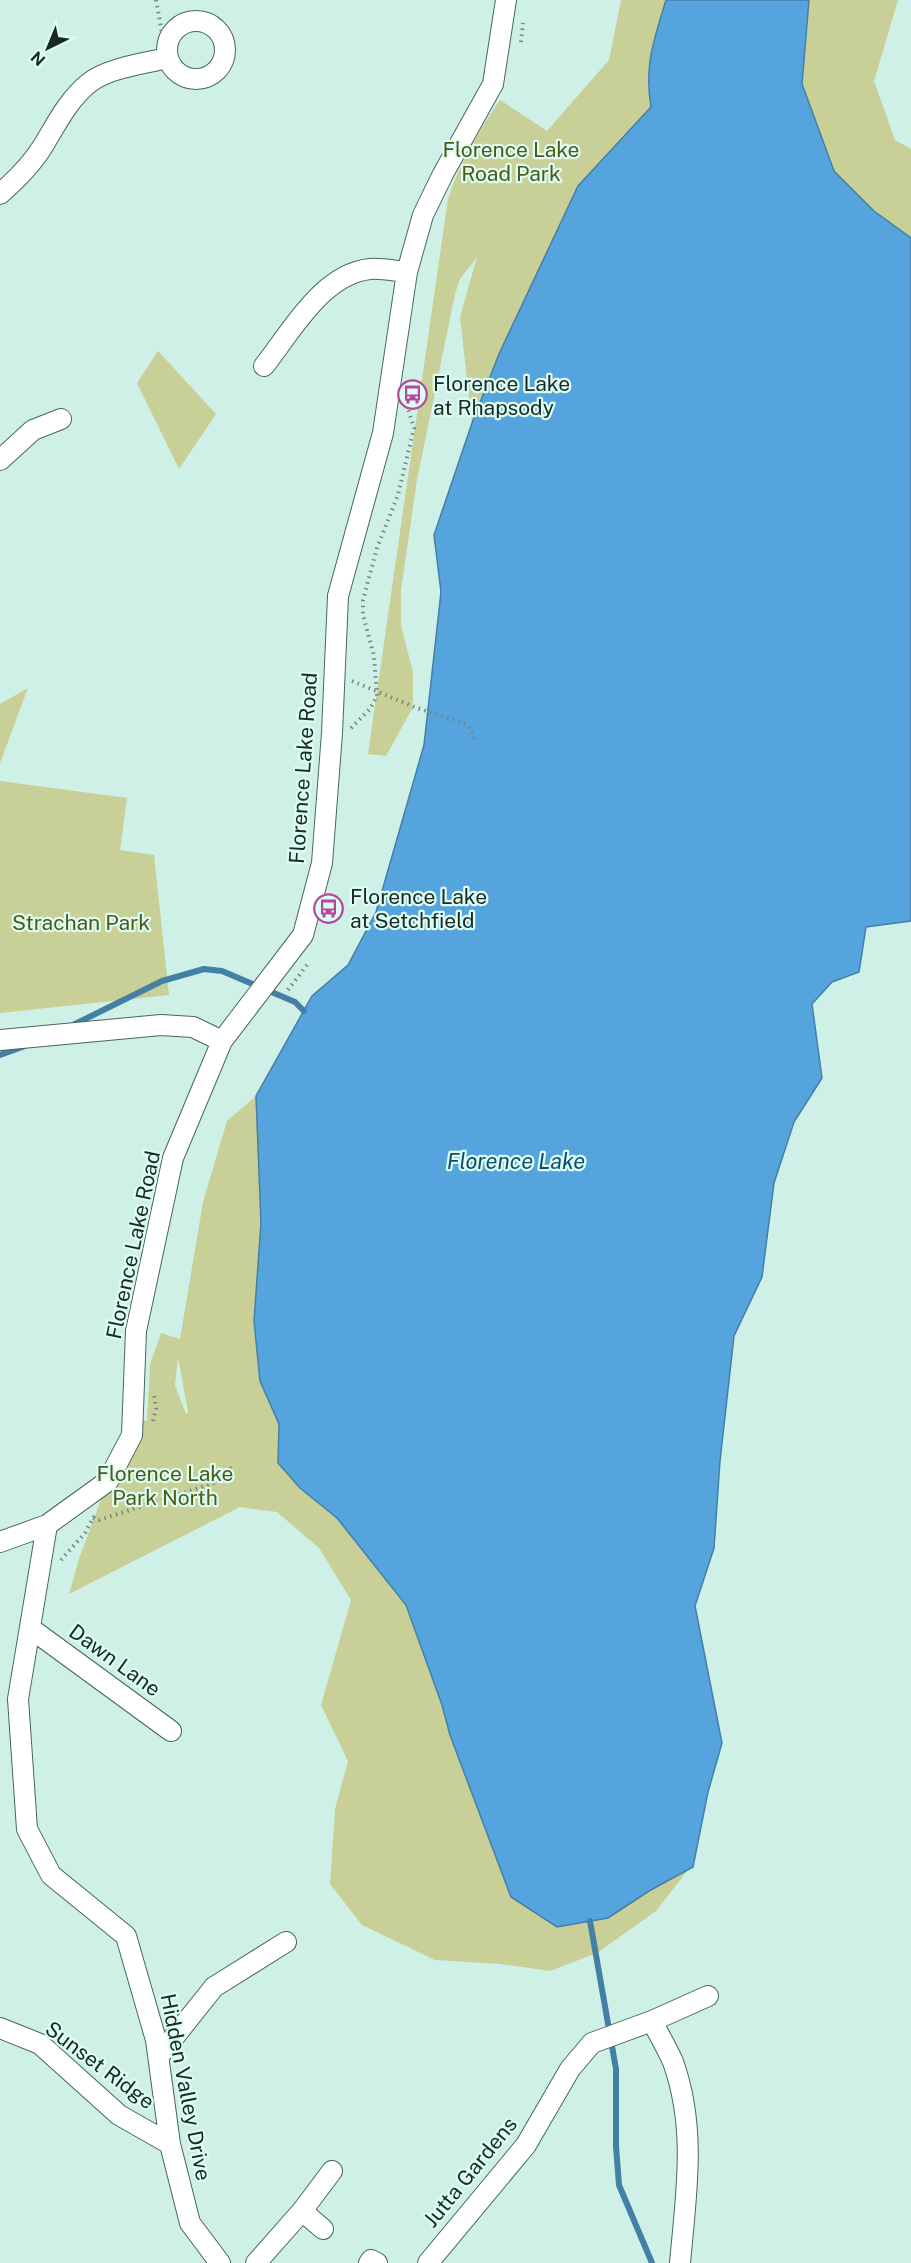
<svg xmlns="http://www.w3.org/2000/svg" width="911" height="2263" viewBox="0 0 911 2263" font-family="'Public Sans',sans-serif">
	<style>
		.green { fill: #c8d098; fill-rule: evenodd }
		.water { fill: #56a4de; stroke: #447fa6; stroke-width: 1.5 }
		.lines { fill: none; stroke-linecap: round; stroke-linejoin: round }
		.stream { stroke: #447fa6; stroke-width: 6 }
		.minor-casing { stroke: #48665f; stroke-width: 22 }
		.path { stroke: #728983; stroke-width: 4; stroke-dasharray: 1.5 4.5; stroke-linecap: butt }
		.minor { stroke: #fff; stroke-width: 20 }
		.labels { text-anchor: middle; dominant-baseline: central; stroke-width: 4.5; stroke-linejoin: round; paint-order: stroke }
		.park-label { font-size: 21px; fill: #515816; stroke: #dbfdf4 }
		.poi-label { font-size: 21px; fill: #1b2825; stroke: #dbfdf4; text-anchor: start }
		.street-label { font-size: 21px; fill: #1b2825; stroke: #dbfdf4 }
		.water-label { font-size: 22px; font-style: italic; fill: #0e4a71; stroke: #dbfdf4 }
	</style>
	<rect width="100%" height="100%" fill="#cef0e7"/>
	<path class="green" d="M 621,0 L 666,0 C 655,39 643,67 651,107 L 578,186 L 499,354 L 472,423 L 460,317 L 477,257 L 460,279 L 455,294 L 417,480 L 401,590 L 401,626 L 413,672 L 413,700 L 412,709 L 386,756 L 368,754 L 448,199 C 460,162 478,132 500,100 L 547,131 L 609,60 Z
		M 809,0 L 898,0 L 874,81 L 895,140 L 911,149 L 911,238 L 874,211 L 834,171 L 802,84 Z
		M 158,351 L 216,414 L 179,469 L 137,383 Z
		M 28,688 L 0,763 L 0,704 Z
		M 0,781 L 127,798 L 120,850 L 154,855 L 169,995 L 0,1013 Z
		M 256,1096 L 261,1223 L 254,1321 L 260,1381 L 279,1424 L 278,1463 L 300,1488 L 337,1518 L 406,1605 L 442,1705 L 450,1735 L 511,1897 L 649,1891 L 688,1870 L 656,1911 L 597,1953 L 550,1971 L 500,1964 L 435,1960 L 362,1925 L 330,1884 L 335,1809 L 348,1761 L 321,1705 L 351,1600 L 319,1548 L 277,1512 L 240,1507 L 69,1594 L 79,1559 L 132,1416 L 147,1421 L 150,1364 L 161,1333 L 180,1339 L 203,1202 L 227,1121 ZM 178,1357 L 188,1412 L 186,1414 L 175,1385 Z"/>
	<path class="water" d="M 666,0 L 809,0 L 802,84 L 834,171 L 874,211 L 911,238 L 911,921 L 866,927 L 859,972 L 832,982 L 812,1004 L 822,1078 L 794,1122 L 774,1183 L 762,1277 L 734,1336 L 720,1461 L 714,1548 L 695,1606 L 722,1743 L 708,1792 L 693,1867 L 649,1891 L 608,1918 L 557,1927 L 511,1897 L 450,1735 L 442,1705 L 406,1605 L 337,1518 L 300,1488 L 278,1463 L 279,1424 L 260,1381 L 254,1321 L 261,1223 L 256,1096 L 312,996 L 348,965 L 376,912 L 424,745 L 441,592 L 434,535 L 472,423 L 499,354 L 578,186 L 651,107 C 644,65 654,40 666,0 Z"/>
	<g class="lines">
		<path class="stream" d="M 73,1025 L 162,981 L 204,969 L 222,971 L 295,1002 L 304,1011
			M 0,1055 L 25,1046
			M 590,1921 L 616,2069 L 616,2146 L 619,2185 L 652,2263"/>
		<defs>
			<path id="minor" d="M167 50a29 29 0 1 1 58 0a29 29 0 1 1-58 0Z
				M 0,194 C 16,180 32,164 43,146 C 57,123 68,100 89,83 C 108,68 145,63 168,58
				M 264,366 C 291,332 322,274 370,269 C 382,268 395,271 407,272
				M 0,460 L 33,430 L 61,419
				M 0,1040 L 161,1025 L 193,1027 L 222,1041
				M 0,1542 L 47,1525
				M 30,1628 L 171,1731
				M 652,2021 C 659,2035 667,2048 673,2062 C 697,2128 686,2195 680,2263
				M 0,2028 L 40,2044 L 119,2115 L 170,2144
				M 159,2056 L 214,1987 L 286,1942
				M 302,2211 L 323,2229
				M 220,2263 L 190,2223 L 170,2144 L 156,2040 L 126,1936 L 51,1875 L 27,1829 L 18,1699 L 47,1525 L 108,1481 L 132,1435 L 136,1331 L 173,1158 L 222,1041 L 303,935 L 322,863 L 332,733 L 338,596 L 383,433 L 407,272 L 423,215 L 443,174 L 493,84 L 506,0
				M 256,2263 L 302,2211 L 332,2171
				M 369,2263 L 371,2260 L 377,2263
				M 428,2263 L 526,2145 L 570,2069 L 592,2043 L 652,2021 L 708,1996"/>
		</defs>
		<use href="#minor" class="minor-casing"/>
		<path class="path" d="M 156,0 L 162,33
			M 521,42 L 523,23
			M 352,681 L 417,708 L 468,725 L 475,739
			M 351,728 L 370,709 L 377,696 L 374,656 L 363,615 L 363,600 L 377,548 L 398,495 L 414,428 L 407,405
			M 288,990 L 307,965
			M 153,1421 L 156,1409 L 154,1393
			M 93,1518 L 99,1520 L 233,1477 L 230,1467
			M 61,1560 L 85,1533 L 96,1513"/>
		<use href="#minor" class="minor"/>
	</g>
	<defs>
		<symbol id="bus-ring" viewBox="-11 -11 22 22"><circle r="9.5" fill="#dbfdf4" stroke="#ba469e" stroke-width="1.5"/><path d="M-5-6H5V4H4V6H2V4H-2V6H-4V4H-5ZM-3.5-4V0h7V-4ZM-3.5 1.2v1.5H-2V1.2ZM2 1.2v1.5H3.5V1.2Z" fill="#ba469e"/></symbol>
	</defs>
	<g fill-rule="evenodd">
		<use href="#bus-ring" x="396" y="378" width="33" height="33"/>
		<use href="#bus-ring" x="312" y="892" width="33" height="33"/>
	</g>
	<g class="labels">
		<g class="park-label">
			<text x="511" y="149">Florence Lake<tspan x="511" dy="24">Road Park</tspan></text>
			<text x="81" y="922">Strachan Park</text>
			<text x="165" y="1473">Florence Lake<tspan x="165" dy="24">Park North</tspan></text>
		</g>
		<g class="poi-label">
			<text x="433" y="383">Florence Lake<tspan x="433" dy="24">at Rhapsody</tspan></text>
			<text x="350" y="896">Florence Lake<tspan x="350" dy="24">at Setchfield</tspan></text>
		</g>
		<g class="street-label">
			<text transform="translate(303 768) rotate(-86)">Florence Lake Road</text>
			<text transform="translate(133 1245) rotate(-78)">Florence Lake Road</text>
			<text transform="translate(115 1660) rotate(36)">Dawn Lane</text>
			<text transform="translate(100 2065) rotate(37)">Sunset Ridge</text>
			<text transform="translate(186 2087) rotate(79)">Hidden Valley Drive</text>
			<text transform="translate(470 2172) rotate(-51)">Jutta Gardens</text>
		</g>
		<g class="water-label">
			<text x="516" y="1161">Florence Lake</text>
		</g>
	</g>
	<g transform="translate(48 48) rotate(223)" stroke="#dbfdf4" stroke-width="4.5" paint-order="stroke">
	<path d="M0-4.5L10 22L0 15L-10 22Z" fill="#1b2825"/>
	<text y="-9" font-size="16" font-weight="bold" text-anchor="middle" fill="#1b2825">N</text>
	</g>
</svg>
